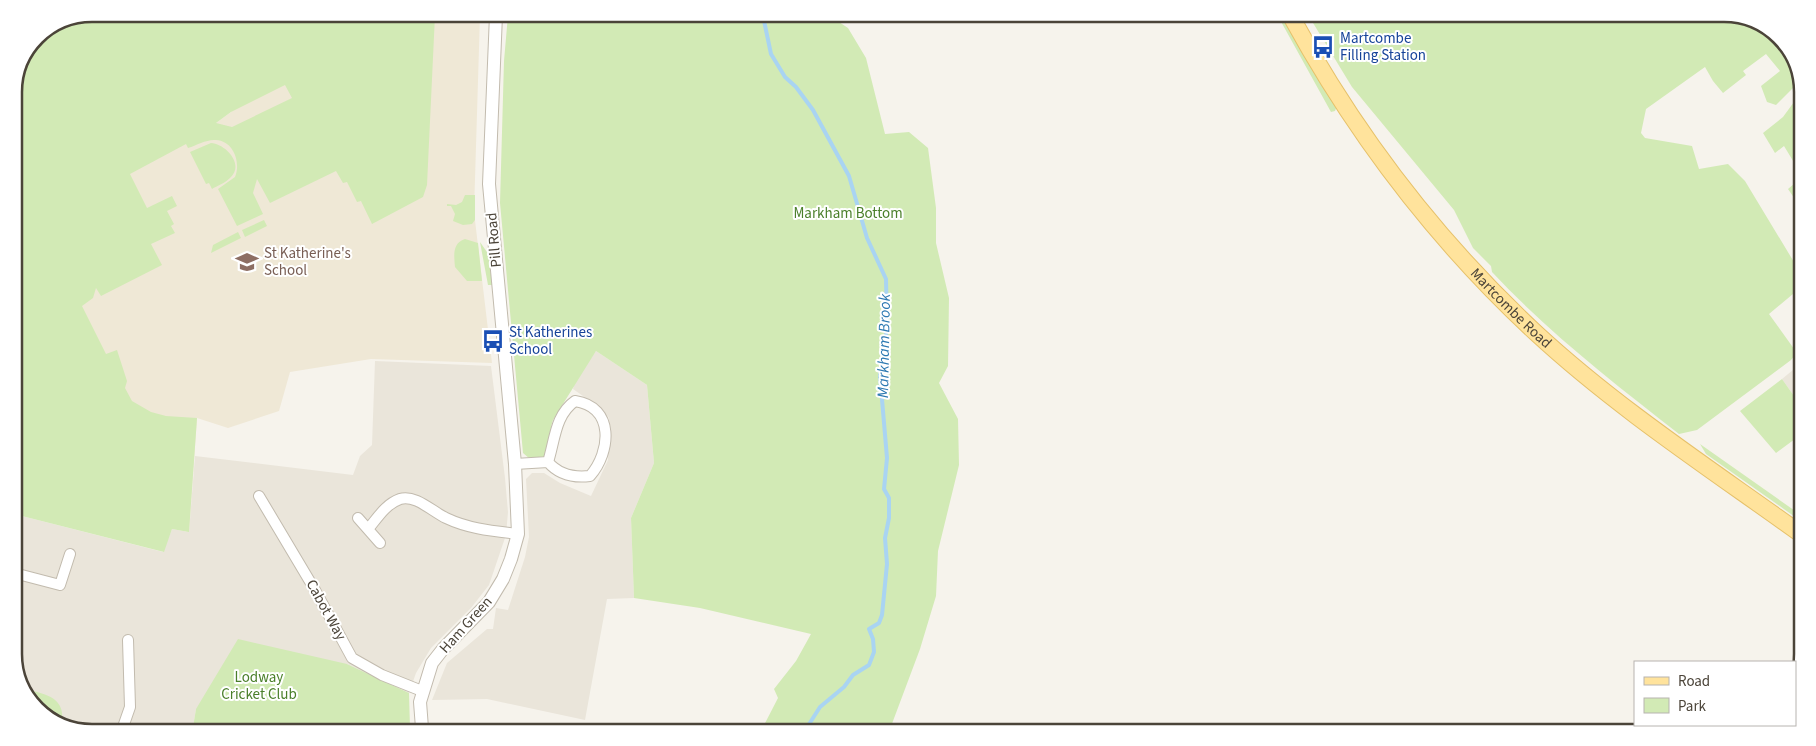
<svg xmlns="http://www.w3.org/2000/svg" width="1816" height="746" viewBox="0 0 1816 746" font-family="'Source Sans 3',sans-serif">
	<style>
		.residential { fill: #eae5da }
		.education { fill: #efe8d6 }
		.green { fill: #d2eab5; fill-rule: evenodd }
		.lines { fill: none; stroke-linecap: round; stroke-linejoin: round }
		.stream { stroke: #a9d4f2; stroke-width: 4 }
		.minor-casing { stroke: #c2bbae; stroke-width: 12 }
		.tertiary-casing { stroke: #c2bbae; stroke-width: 14 }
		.primary-casing { stroke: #e6c16a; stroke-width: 18 }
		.minor { stroke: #fff; stroke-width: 10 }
		.tertiary { stroke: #fff; stroke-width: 12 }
		.primary { stroke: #ffe39c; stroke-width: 16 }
		.labels { text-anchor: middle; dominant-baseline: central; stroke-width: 4; stroke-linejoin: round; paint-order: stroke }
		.transit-label { font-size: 15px; fill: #164399; stroke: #fff; text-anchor: start }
		.park-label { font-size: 15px; fill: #4a7f2a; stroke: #fff }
		.street-label { font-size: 15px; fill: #4b4439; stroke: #fff }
		.education-label { font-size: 15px; fill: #785e54; stroke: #fff; text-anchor: start }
		.water-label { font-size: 16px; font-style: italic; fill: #2e7ab2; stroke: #fff }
		.rim { fill: none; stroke: #4b4439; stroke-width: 2.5 }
	</style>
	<rect width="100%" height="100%" fill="#f6f3ec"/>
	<path class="residential" d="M 596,351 L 647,385 L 654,463 L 631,518 L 634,598 L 607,599 L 585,720 L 487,699 L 432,700 L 447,663 L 487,629 L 493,629 L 496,608 L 508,610 L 525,557 L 529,537 L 526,479 L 532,473 L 544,473 L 560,483 L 591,496 L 608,460 L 609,418 L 603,410 L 573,389 L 575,381 Z
		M 375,361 L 491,366 L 505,478 L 508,512 L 506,535 L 489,585 L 471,608 L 431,648 L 416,673 L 409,693 L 347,664 L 196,709 L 193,727 L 63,726 L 30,701 L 14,659 L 14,514 L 163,552 L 172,529 L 189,532 L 195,456 L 353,475 L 360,456 L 372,445 Z
		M 1799,365 L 1799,403 L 1782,379 Z"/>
	<path class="education" d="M 314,15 L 480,15 L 474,212 L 492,363 L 371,359 L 290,372 L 279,411 L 228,428 L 197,418 L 189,532 L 14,492 L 37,187 L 216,123 L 231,112 Z"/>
	<path class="green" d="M 93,14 L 435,15 L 427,185 L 423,197 L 372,224 L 361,201 L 357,202 L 347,182 L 343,183 L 336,171 L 270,203 L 257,179 L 253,193 L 263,214 L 237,226 L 218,189 L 235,177 C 241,163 234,141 216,140 C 207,139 197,145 188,148 L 186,144 L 130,174 L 147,208 L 172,196 L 177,206 L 167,211 L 174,224 L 171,226 L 175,233 L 151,244 L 162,265 L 101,296 L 96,288 L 93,298 L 82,306 L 106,354 L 117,350 L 127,381 L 125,388 L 132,401 L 151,412 L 166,416 L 197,418 L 189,532 L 172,529 L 164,552 L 14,514 L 14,88 L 37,37 ZM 285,85 L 292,98 L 232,127 L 216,123 L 231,112 Z
		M 508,15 L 830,16 L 848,28 L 866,58 L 885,134 L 909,132 L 928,148 L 936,208 L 936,243 L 949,298 L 948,366 L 939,383 L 958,419 L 959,465 L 938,551 L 936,596 L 920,649 L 890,729 L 762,729 L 778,698 L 774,689 L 796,661 L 811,634 L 700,608 L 634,598 L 631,518 L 654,463 L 647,385 L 596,351 L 553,420 C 548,433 552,448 542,459 L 530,459 L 523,453 L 500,203 L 504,61 Z
		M 1279,18 L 1287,18 L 1337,106 L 1335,111 L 1331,112 Z
		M 1310,18 L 1753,20 C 1776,38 1800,51 1797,84 L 1776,105 L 1767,102 L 1761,86 L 1780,71 L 1766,54 L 1743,71 L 1746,75 L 1723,93 L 1713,81 L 1705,67 L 1646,109 L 1641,133 L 1645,138 L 1692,146 L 1699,169 L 1728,164 L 1745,181 L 1800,272 L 1799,289 L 1769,314 L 1797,353 L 1791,360 L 1697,430 L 1679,434 C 1614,383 1549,333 1492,272 L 1491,266 L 1473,248 L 1454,210 L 1352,87 Z
		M 1802,91 L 1801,174 L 1784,146 L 1775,153 L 1763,133 L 1783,117 Z
		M 211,143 C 226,144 245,165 230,178 C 225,183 217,186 212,189 L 209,183 L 206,184 L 190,152 Z
		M 1801,178 L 1801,208 L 1788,189 Z
		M 465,195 L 475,195 L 475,220 L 472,224 L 463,225 L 453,221 L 455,214 L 451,206 L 447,206 L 447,204 L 456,205 L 462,202 Z
		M 264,220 L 267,226 L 245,237 L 242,230 Z
		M 238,232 L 241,238 L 211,253 L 213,245 Z
		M 465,239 L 478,243 L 482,281 L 467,281 L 455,267 C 454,256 452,243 465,239 Z
		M 480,242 L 489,255 L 492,285 L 488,285 Z
		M 1782,379 L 1799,403 L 1799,436 L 1776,453 L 1740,411 Z
		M 1700,444 L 1798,513 L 1798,519 L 1706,454 Z
		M 238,639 L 347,664 L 409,693 L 410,728 L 193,727 L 196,709 Z
		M 25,689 C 45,694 65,697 62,721 L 59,724 L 30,701 Z"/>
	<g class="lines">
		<path class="stream" d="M 763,16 L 771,54 L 785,77 L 796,87 L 813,110 L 849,176 L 867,238 L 886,279 L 887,328 L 880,376 L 887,458 L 884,489 L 889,498 L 889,518 L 885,538 L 887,564 L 882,615 L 879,623 L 869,629 L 873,639 L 874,652 L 869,665 L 853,675 L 844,687 L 820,707 L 806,729"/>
		<defs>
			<path id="minor" d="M 515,464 L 548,462 C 555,440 555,415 575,401 C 615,407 611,452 590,476 C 573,478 559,475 548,462
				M 259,496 L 315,590 L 352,658 L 382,675 L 422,691
				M 358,518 L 380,543
				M 369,528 C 378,517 386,504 400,499 C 415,494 433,512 446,518 C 469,529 493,531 518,534
				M 14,573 L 60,585 L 70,554
				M 123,727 L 130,707 L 128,640"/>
			<path id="tertiary" d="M 422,728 L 420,702 L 432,663 L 443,649 L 489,602 L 503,579 L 511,559 L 518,534 L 515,464 L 489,184 L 496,15"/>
			<g id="primary">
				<path id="s1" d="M 1292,18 C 1356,135 1439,243 1536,333 C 1616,407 1709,468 1798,532"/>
			</g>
		</defs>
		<use href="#minor" class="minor-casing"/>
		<use href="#tertiary" class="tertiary-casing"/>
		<use href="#primary" class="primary-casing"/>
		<use href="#minor" class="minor"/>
		<use href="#tertiary" class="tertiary"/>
		<use href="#primary" class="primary"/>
	</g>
	<defs>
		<symbol id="bus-bare" viewBox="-9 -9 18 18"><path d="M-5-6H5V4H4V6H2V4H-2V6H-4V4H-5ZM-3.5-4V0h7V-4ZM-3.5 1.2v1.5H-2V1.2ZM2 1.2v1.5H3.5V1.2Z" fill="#1a4fb4" stroke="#fff" stroke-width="2.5" paint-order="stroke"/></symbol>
		<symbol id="school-bare" viewBox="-9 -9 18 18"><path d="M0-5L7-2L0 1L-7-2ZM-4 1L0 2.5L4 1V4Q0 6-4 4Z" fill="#8d6e63" stroke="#fff" stroke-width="2.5" paint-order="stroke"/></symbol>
	</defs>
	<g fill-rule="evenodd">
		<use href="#bus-bare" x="1307" y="31" width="32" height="32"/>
		<use href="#school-bare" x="231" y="246" width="32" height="32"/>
		<use href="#bus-bare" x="477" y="325" width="32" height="32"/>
	</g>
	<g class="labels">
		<g class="transit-label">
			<text x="1340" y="38">Martcombe<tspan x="1340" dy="17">Filling Station</tspan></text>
			<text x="509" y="332">St Katherines<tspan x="509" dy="17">School</tspan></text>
		</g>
		<g class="park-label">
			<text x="848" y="213">Markham Bottom</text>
			<text x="259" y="677">Lodway<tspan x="259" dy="17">Cricket Club</tspan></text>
		</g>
		<g class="street-label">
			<text transform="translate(494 240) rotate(-95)">Pill Road</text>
			<text stroke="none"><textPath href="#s1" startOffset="365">Martcombe Road</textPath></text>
			<text transform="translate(326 610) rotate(61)">Cabot Way</text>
			<text transform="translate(466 625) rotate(-48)">Ham Green</text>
		</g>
		<g class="education-label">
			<text x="264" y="253">St Katherine's<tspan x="264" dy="17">School</tspan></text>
		</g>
		<g class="water-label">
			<text transform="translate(884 346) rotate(-89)">Markham Brook</text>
		</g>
	</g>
	<path d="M0 0H1816V746H0ZM92 22H1724A70 70 0 0 1 1794 92V654A70 70 0 0 1 1724 724H92A70 70 0 0 1 22 654V92A70 70 0 0 1 92 22Z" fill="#fff" fill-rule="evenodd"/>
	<path class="rim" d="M92 22H1724A70 70 0 0 1 1794 92V654A70 70 0 0 1 1724 724H92A70 70 0 0 1 22 654V92A70 70 0 0 1 92 22Z"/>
	<rect x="1634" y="661" width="162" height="65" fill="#ffffff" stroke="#b7b4b0"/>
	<rect x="1644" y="677" width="25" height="8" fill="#ffe39c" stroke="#b7b4b0"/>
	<text x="1678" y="686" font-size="15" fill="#4b4439">Road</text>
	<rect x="1644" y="698" width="25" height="15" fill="#d2eab5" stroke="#b7b4b0"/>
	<text x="1678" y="711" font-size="15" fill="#4b4439">Park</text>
</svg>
